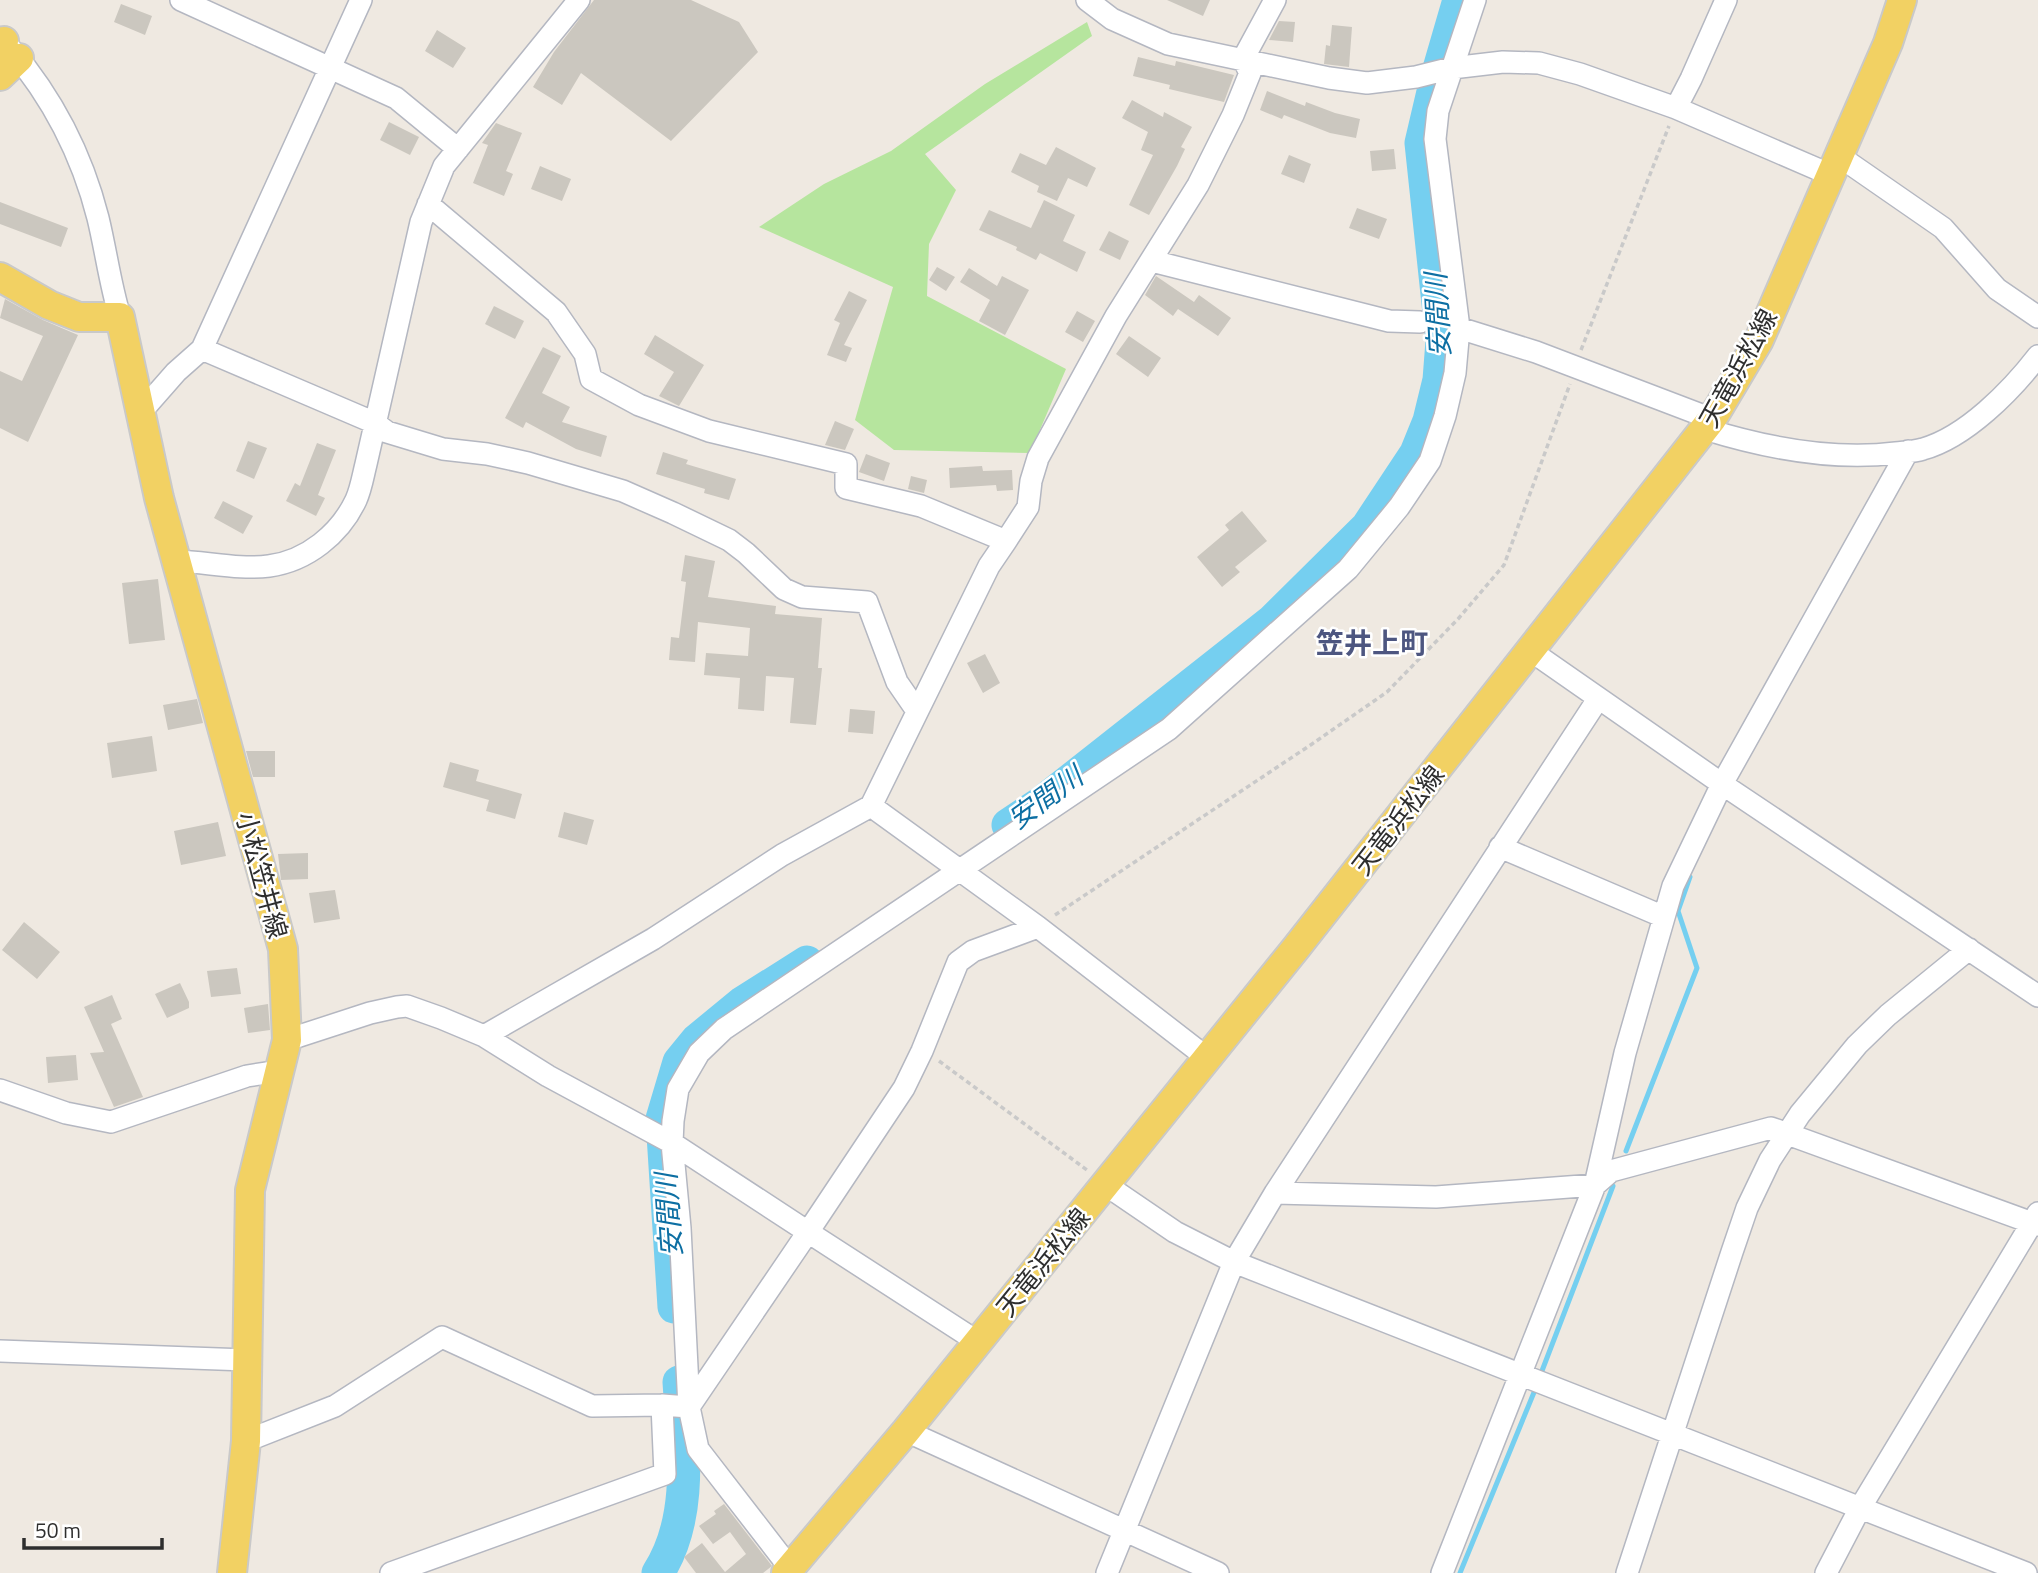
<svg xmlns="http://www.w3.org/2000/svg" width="2038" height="1573" viewBox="0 0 2038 1573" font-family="'Titillium Web','Noto Sans JP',sans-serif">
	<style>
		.green { fill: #b6e59e }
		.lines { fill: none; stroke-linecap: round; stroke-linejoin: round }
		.stream { stroke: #75cff0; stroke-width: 5 }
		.river { stroke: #75cff0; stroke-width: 33 }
		.building { fill: #cbc7bf }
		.minor-casing { stroke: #b4b7c1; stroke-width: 24 }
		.major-casing { stroke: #c9c9c9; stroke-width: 32 }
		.path { stroke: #c9c9c9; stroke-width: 3.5; stroke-dasharray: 5 3.5; stroke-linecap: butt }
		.minor { stroke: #fff; stroke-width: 21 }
		.major { stroke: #f2d163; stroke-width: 28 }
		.labels { text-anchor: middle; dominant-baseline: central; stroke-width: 5; stroke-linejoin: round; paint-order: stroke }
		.street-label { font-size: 26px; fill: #2e2e2e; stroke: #fff }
		.water-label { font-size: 28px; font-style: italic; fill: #0d6fa3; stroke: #fff }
		.neighbourhood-label { font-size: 28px; font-weight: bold; fill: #4d5680; stroke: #fff }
	</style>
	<rect width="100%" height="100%" fill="#efe9e1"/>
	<path class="green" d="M 1087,22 L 1092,36 L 925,154 L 956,190 L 929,244 L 927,296 L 1066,369 L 1030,453 L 894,450 L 855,420 L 893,287 L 759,227 L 824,184 L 891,151 L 985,84 Z"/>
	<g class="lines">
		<path class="stream" d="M 1626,1151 L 1697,968 L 1678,911 L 1690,877
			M 1540,1376 L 1613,1186
			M 1460,1573 L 1537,1385"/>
		<path class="river" d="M 1008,825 L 1041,803 L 1272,621 L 1367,527 L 1416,453 L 1429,421 L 1439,380 L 1442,341 L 1421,143 L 1436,79 L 1459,0
			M 674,1307 L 662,1119 L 679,1062 L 697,1040 L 742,1003 L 807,962
			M 658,1573 C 694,1517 683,1445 679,1382"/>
	</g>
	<path class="building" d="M 594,0 L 691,0 L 739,22 L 758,52 L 671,141 L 581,73 L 562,105 L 533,87 L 554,52 Z
		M 1167,0 L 1210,0 L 1203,16 Z
		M 121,4 L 152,16 L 145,35 L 114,22 Z
		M 1279,21 L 1295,22 L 1293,42 L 1269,40 Z
		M 1332,25 L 1352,27 L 1349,67 L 1324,64 L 1326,45 L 1330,46 Z
		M 437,30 L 466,48 L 453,68 L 425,51 Z
		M 1138,57 L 1175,66 L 1176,61 L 1234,75 L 1224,102 L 1169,89 L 1170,85 L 1133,76 Z
		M 1267,91 L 1305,106 L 1306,102 L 1335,113 L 1360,119 L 1356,138 L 1330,133 L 1284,115 L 1282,119 L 1260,110 Z
		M 1132,100 L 1163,117 L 1164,112 L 1192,127 L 1181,147 L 1185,149 L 1177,166 L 1149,215 L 1129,205 L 1153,155 L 1141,150 L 1148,132 L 1122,118 Z
		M 389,122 L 419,137 L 410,155 L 380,140 Z
		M 496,123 L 522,133 L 506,171 L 513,174 L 504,196 L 473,183 L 488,145 L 482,143 Z
		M 1056,147 L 1096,168 L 1087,187 L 1068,178 L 1057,201 L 1037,192 L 1039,186 L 1011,172 L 1020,153 L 1046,165 Z
		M 1394,149 L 1396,169 L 1372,171 L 1370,151 Z
		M 1289,155 L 1311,164 L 1304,183 L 1281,174 Z
		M 540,166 L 571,179 L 562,201 L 531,189 Z
		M 1044,200 L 1075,215 L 1063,241 L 1086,252 L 1077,272 L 1040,253 L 1036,260 L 1016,250 L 1017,247 L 979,230 L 989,210 L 1031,228 Z
		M 0,202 L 68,228 L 61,247 L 0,224 Z
		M 1357,208 L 1387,219 L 1379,239 L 1349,228 Z
		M 1109,231 L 1129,241 L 1120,260 L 1099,250 Z
		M 937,267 L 955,277 L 946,291 L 929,280 Z
		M 969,268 L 997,286 L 1002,276 L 1029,290 L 1005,335 L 979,321 L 990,300 L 960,282 Z
		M 1156,276 L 1194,302 L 1199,295 L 1231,318 L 1218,336 L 1178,309 L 1173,316 L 1145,295 Z
		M 849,291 L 867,300 L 844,345 L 852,348 L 846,362 L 827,355 L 840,323 L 834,320 Z
		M 5,299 L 43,320 L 78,335 L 28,442 L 0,428 L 0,371 L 22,381 L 43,336 L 0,318 Z
		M 494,306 L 524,321 L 515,339 L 485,324 Z
		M 1077,311 L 1095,321 L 1083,342 L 1065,332 Z
		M 655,335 L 704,365 L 679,406 L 659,396 L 674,372 L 644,354 Z
		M 1129,336 L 1161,358 L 1148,377 L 1116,354 Z
		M 543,347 L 561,356 L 542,393 L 570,407 L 562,422 L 607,436 L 601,457 L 576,449 L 526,422 L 523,428 L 505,418 Z
		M 835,421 L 854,429 L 845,450 L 825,445 Z
		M 248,441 L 267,448 L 254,479 L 236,471 Z
		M 317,443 L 336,450 L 318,495 L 325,498 L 316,516 L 286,501 L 295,483 L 300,486 Z
		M 663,452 L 688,460 L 686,464 L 736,479 L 729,500 L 704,493 L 705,489 L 656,474 Z
		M 866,454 L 890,463 L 884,481 L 859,472 Z
		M 982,466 L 983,471 L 1012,470 L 1013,490 L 997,491 L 996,485 L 950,488 L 949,468 Z
		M 911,476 L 927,480 L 924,493 L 908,489 Z
		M 223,501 L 253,516 L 243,534 L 214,518 Z
		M 1242,511 L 1267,541 L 1235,567 L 1240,572 L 1222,587 L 1197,557 L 1229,530 L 1225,525 Z
		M 685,555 L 715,561 L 708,597 L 776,606 L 775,614 L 822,618 L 818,668 L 822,668 L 816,725 L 790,723 L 794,678 L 766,676 L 764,711 L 738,709 L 740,678 L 704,675 L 706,653 L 748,656 L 750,628 L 698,622 L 695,662 L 669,660 L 671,637 L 679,638 L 686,582 L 681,581 Z
		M 158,579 L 165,640 L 129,644 L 122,583 Z
		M 985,654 L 1000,683 L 983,693 L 967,663 Z
		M 197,699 L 203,723 L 168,730 L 163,705 Z
		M 850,709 L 875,711 L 873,734 L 848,732 Z
		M 152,736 L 157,771 L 112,778 L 107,743 Z
		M 246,751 L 275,751 L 275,777 L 253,777 Z
		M 450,762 L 479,770 L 476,781 L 522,794 L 515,819 L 486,811 L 489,800 L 443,787 Z
		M 564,812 L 594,820 L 587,845 L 558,837 Z
		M 218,822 L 226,856 L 181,865 L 174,831 Z
		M 308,853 L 308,879 L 281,880 L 278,854 Z
		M 335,890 L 340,919 L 314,923 L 309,893 Z
		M 24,922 L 60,952 L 37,979 L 2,950 Z
		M 237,968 L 241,994 L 211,997 L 207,971 Z
		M 180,983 L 189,1002 L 189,1008 L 167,1018 L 155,994 Z
		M 112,995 L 122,1019 L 111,1024 L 143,1097 L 114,1107 L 90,1053 L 104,1052 L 84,1007 Z
		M 268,1004 L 270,1030 L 248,1033 L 244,1008 Z
		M 76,1055 L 78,1080 L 48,1083 L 46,1057 Z
		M 724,1504 L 772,1566 L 763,1573 L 696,1573 L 684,1557 L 702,1543 L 725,1572 L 746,1554 L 730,1532 L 713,1544 L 699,1526 L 716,1514 L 714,1511 Z"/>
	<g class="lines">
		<defs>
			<path id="minor" d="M 181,0 L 396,98 L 458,149
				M 1087,0 L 1112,19 L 1168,44 L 1329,78 L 1367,83 L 1416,77 L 1452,68 L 1503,62 L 1539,63 L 1580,74 L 1676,108 L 1831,175
				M 10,48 C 52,97 82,155 98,218 C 106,251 110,284 120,317
				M 1676,108 L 1691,79 L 1726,0
				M 1839,156 L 1943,228 L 1997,289 L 2038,317
				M 428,204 L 556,312 L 585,354 L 591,379 L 639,405 L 709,431 L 846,464 L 846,488 L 921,506 L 1006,541 L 989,566 L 871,806 L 782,855 L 653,939 L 484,1036
				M 1152,261 L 1389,321 L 1420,322
				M 1459,328 L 1536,352 L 1712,419
				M 202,349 L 375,423 L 387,432 L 443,449 L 487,454 L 528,463 L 623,491 L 673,513 L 729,540 L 746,553 L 784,589 L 802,597 L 867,602 L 897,682 L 917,711
				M 140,413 L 176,372 L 202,349 L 361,0
				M 1705,429 C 1766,448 1832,461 1896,453 C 1904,452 1914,452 1923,449 C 1966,437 2011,391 2038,356
				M 1006,541 L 1028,507 L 1031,481 L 1038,458 L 1116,316 L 1198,185 L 1233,115 L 1250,73 L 1243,59 L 1275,0
				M 177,561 C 207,562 240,570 269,566 C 307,561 340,534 356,500 C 361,489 363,476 366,464 L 421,222 L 444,166 L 579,0
				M 1531,651 L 1722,784 L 2038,996
				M 871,806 L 1038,927 L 1206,1057
				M 1500,847 L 1664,917
				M 287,1040 L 370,1013 L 397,1007 L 407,1006 L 441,1018 L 484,1036 L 548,1076 L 672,1143 L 808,1232 L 904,1088 L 922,1051 L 958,962 L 973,951 L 1038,927
				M 0,1090 L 66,1113 L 111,1122 L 247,1076 L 279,1071
				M 1106,1185 L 1175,1232 L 1234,1262 L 2026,1573
				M 1275,1193 L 1436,1197 L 1595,1185 L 1611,1171 L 1771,1128 L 2038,1225
				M 0,1351 L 246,1360
				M 906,1431 L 1218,1573
				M 246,1441 L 335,1406 L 442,1337 L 592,1406 L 662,1405
				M 790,1568 L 698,1449 L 689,1407 L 680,1228 L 672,1143 L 673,1121 L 678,1089 L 699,1053 L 724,1029 L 1169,729 L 1348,569 L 1399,507 L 1430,461 L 1445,416 L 1455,373 L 1459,328 L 1435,139 L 1438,111 L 1475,0
				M 391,1573 L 665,1474 L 662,1405 L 689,1407 L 808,1232 L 978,1342
				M 1107,1573 L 1234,1262 L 1275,1193 L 1598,699
				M 1442,1573 L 1595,1185 L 1625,1053 L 1673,886 L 1722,784 L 1908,451
				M 1627,1573 L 1732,1252 L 1747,1208 L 1770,1160 L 1800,1114 L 1857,1045 L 1888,1015 L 1969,949
				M 1826,1573 L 1860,1508 L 2038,1213"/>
			<path id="major" d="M 0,45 L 4,41
				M 0,76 L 19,58
				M 0,277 L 49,305 L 79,317 L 120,317 L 159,498 L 283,949 L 287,1040 L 250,1190 L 246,1441 L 232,1573
				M 786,1573 L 906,1431 L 1296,948 L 1712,419 L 1759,340 L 1888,43 L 1902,0"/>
		</defs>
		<use href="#minor" class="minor-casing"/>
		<use href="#major" class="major-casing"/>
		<path class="path" d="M 1581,350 L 1669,126
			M 1055,915 L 1312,744 L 1387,692 L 1458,619 L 1504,565 L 1570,384
			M 939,1061 L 1087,1170"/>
		<use href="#minor" class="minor"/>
		<use href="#major" class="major"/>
	</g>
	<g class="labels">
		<g class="street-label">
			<text transform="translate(1738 368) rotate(-61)">天竜浜松線</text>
			<text transform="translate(1398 820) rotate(-52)">天竜浜松線</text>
			<text transform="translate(262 875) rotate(75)">小松笠井線</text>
			<text transform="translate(1043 1262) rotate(-51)">天竜浜松線</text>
		</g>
		<g class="water-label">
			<text transform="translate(1437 315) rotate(-93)">安間川</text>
			<text transform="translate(1045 797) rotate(-36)">安間川</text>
			<text transform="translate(668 1215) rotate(-94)">安間川</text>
		</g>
		<g class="neighbourhood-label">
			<text x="1372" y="642">笠井上町</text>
		</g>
	</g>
	<path d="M24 1538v10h138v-10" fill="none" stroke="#2e2e2e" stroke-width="3.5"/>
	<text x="35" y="1538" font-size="21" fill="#2e2e2e" stroke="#ffffff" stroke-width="5" paint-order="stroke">50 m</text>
</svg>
